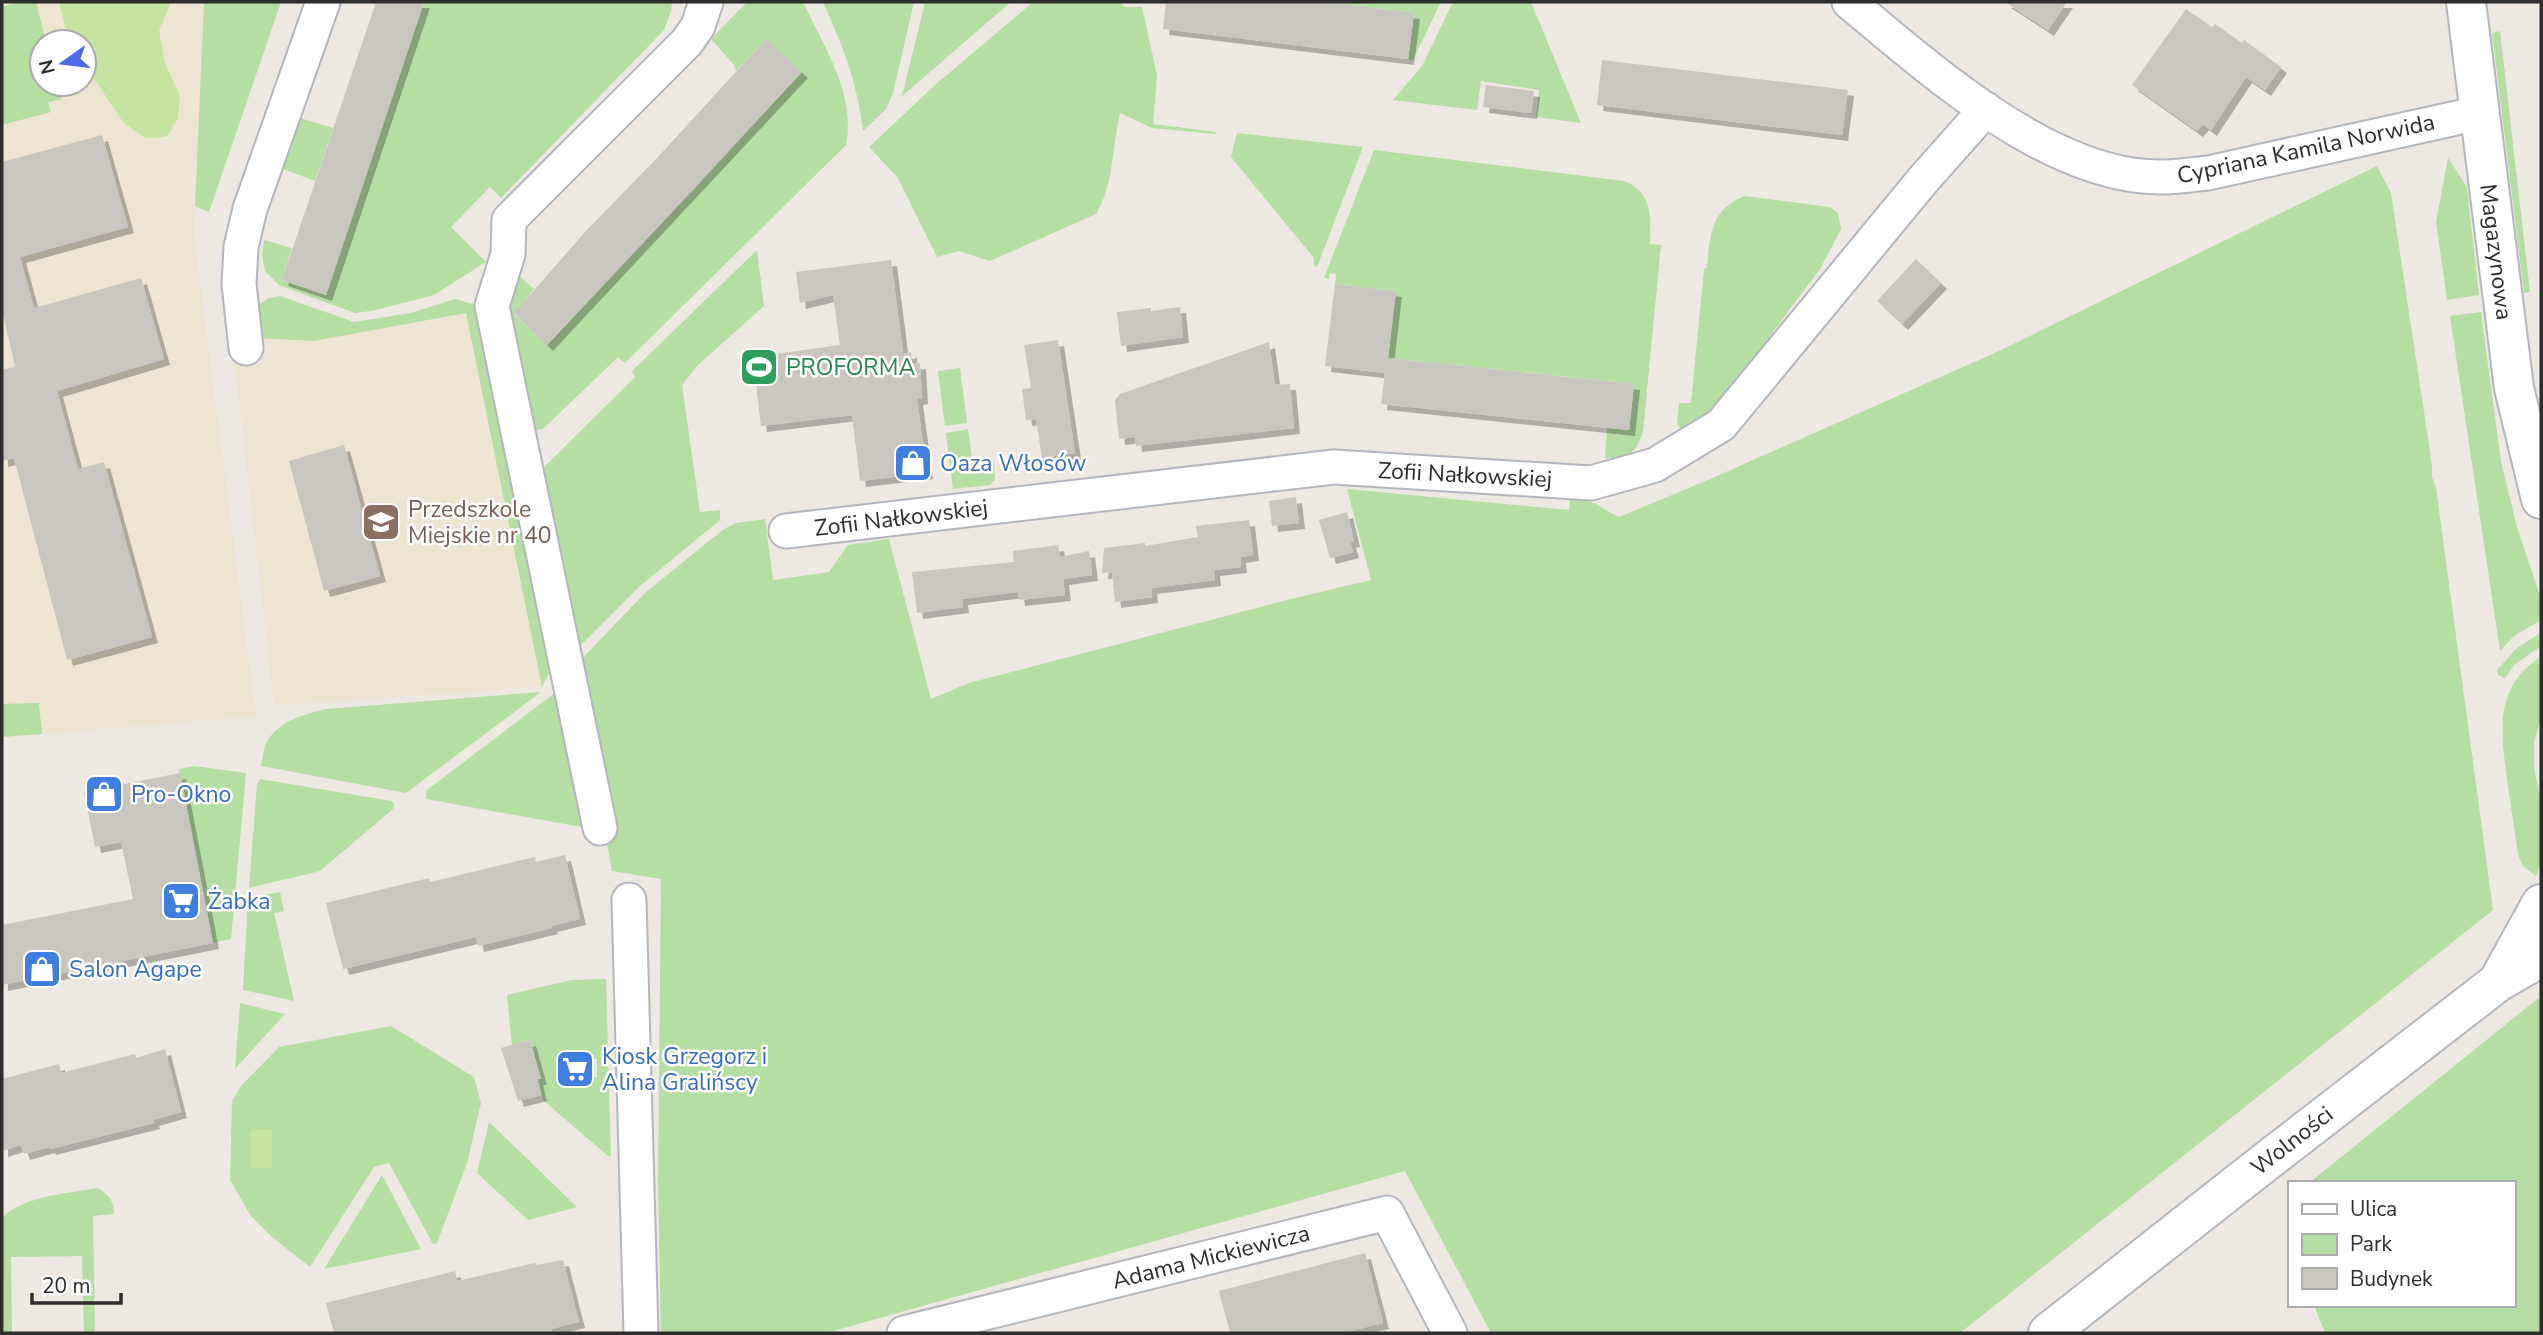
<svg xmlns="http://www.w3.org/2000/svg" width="2543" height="1335" viewBox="0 0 2543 1335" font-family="'Nunito Sans',sans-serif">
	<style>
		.education { fill: #ede5d2; fill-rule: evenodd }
		.green { fill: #b5dea2; fill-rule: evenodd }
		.pitch { fill: #c5e49f }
		.building { fill: #c9c6bf; filter: url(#shadow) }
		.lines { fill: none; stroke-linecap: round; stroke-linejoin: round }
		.street-casing { stroke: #b4b6bf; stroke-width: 37 }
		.secondary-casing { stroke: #b4b6bf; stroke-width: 42 }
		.street { stroke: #fff; stroke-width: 33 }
		.secondary { stroke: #fff; stroke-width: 38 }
		.labels { text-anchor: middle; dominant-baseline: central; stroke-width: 5; stroke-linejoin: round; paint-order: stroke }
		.street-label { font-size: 23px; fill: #2d2d2d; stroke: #fff }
		.leisure-label { font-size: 23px; fill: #27864d; stroke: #fff; text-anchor: start }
		.shop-label { font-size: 23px; fill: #366cbe; stroke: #fff; text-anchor: start }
		.education-label { font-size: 23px; fill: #785e54; stroke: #fff; text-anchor: start }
	</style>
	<defs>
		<filter id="shadow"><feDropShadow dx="6" dy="6" stdDeviation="0" flood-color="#0004"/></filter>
	</defs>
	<rect width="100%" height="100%" fill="#ede8e1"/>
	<path class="education" d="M 2,2 L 204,2 L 194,235 L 256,716 L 2,737 ZM 42,42 L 84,42 L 84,84 L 42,84 Z
		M 466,313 L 542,687 L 274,705 L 234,358 L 259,338 L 314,341 Z"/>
	<path class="green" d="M 21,2 L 36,2 L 46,42 L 42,42 L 42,84 L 58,84 L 62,99 L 48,102 L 51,112 L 2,125 L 2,7 Z
		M 204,2 L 281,2 L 209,212 L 195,206 Z
		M 424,2 L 672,2 L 671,11 L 664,30 L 501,198 L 490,187 L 451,227 L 486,262 L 434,295 L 371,311 L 355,313 L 279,285 L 265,271 L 262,256 L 264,240 L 292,248 L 282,280 L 326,295 Z
		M 747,2 L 803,2 C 824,47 856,94 846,145 L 625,363 L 618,357 L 543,429 L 523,432 L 500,323 L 508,266 L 534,289 L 514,314 L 547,345 L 694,190 L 801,72 L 766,39 L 736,71 L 734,65 L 711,39 Z
		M 823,2 L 914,2 L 893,93 L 886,109 L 863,131 C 858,85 842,44 823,2 Z
		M 925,2 L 1011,2 L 902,96 Z
		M 1033,2 L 1121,2 L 1124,7 L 1142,7 L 1157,75 L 1153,124 L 1216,132 L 1215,134 L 1152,128 L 1120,113 C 1112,147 1114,184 1096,214 L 990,261 L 959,251 L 937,257 L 898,178 L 869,147 L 935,85 Z
		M 1322,2 L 1441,2 L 1413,60 L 1408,59 L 1414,13 Z
		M 1453,2 L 1531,2 L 1581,123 L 1536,117 L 1539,90 L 1481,81 L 1477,110 L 1393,100 L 1422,66 Z
		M 2500,31 L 2530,292 L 2524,293 L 2492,33 Z
		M 300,118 L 333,128 L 315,181 L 283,169 Z
		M 1237,133 L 1363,147 L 1317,267 L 1314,266 L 1314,258 L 1231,157 Z
		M 1374,150 L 1624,181 C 1653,192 1651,218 1650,244 L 1661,245 L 1643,432 C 1635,455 1628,459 1605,458 L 1607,428 L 1629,430 L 1634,384 L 1388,358 L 1395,291 L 1335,284 L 1336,274 L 1330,273 L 1329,279 L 1324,278 Z
		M 2448,158 L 2467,187 L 2479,295 L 2447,300 L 2436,222 Z
		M 2377,166 L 2391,193 L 2432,465 L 2432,477 L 2436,488 L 2493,910 L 1960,1333 L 1491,1333 L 1405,1171 L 826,1333 L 661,1333 L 658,1181 L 661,879 L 612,871 L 574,667 L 646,592 L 724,529 L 736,523 L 765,519 L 773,580 L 829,572 L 848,545 L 889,539 L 931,699 L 969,683 L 1291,599 L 1371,580 L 1347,489 L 1569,510 L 1571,491 L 1619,517 L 1708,480 L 1997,352 Z
		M 1745,196 L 1830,207 L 1838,213 L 1841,229 L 1820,269 L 1701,428 L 1687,438 L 1677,424 L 1679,403 L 1691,403 L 1704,269 L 1707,268 C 1710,236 1710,209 1745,196 Z
		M 757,250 L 764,306 L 698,365 L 682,385 L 700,512 L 720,510 L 720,520 L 640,586 L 570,656 L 532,479 L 635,377 L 632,371 Z
		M 280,296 L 354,322 L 411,313 L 455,299 L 477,305 L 557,657 L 542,687 L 466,313 L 314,341 L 259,338 L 254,308 L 269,298 Z
		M 2481,312 L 2501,462 L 2517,527 L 2541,598 L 2541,620 L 2514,636 L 2500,651 L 2450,316 Z
		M 960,368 L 967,423 L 945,426 L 938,371 Z
		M 968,429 L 973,465 L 994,462 L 995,480 L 990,485 L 953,489 L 946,433 Z
		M 2539,634 L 2541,636 L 2541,646 L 2514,665 L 2505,678 L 2498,675 L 2497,670 L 2517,648 Z
		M 2541,657 L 2541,719 L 2534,742 L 2534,768 L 2541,800 L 2541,862 L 2536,876 L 2523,866 L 2518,855 C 2515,832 2511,808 2508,785 C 2501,736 2492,687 2541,657 Z
		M 564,686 L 587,828 L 426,799 L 427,790 Z
		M 541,692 L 406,793 L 261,766 C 263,758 263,747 268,740 C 280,720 306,714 326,709 Z
		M 39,703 L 42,734 L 2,737 L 2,704 Z
		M 194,766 L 246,773 L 231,939 L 213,943 L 179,769 Z
		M 260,779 L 392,801 L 394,805 L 393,809 L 320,871 L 249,888 L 257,784 Z
		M 280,892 L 284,911 L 274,913 L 294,1001 L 243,990 L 248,898 Z
		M 602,979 L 606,979 L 611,1156 L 608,1156 L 543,1100 L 530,1040 L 512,1045 L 507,995 L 572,980 ZM 597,1059 L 597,1077 L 562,1078 L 562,1061 Z
		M 2541,996 L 2541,1333 L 2325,1333 L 2314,1305 L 2513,1305 L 2513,1183 L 2309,1183 Z
		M 240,1003 L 285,1014 L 235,1069 Z
		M 391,1026 L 474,1077 L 481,1103 L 467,1163 L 437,1243 L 433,1244 L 389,1163 L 374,1167 L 310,1267 L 272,1237 L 251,1216 L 230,1180 L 232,1101 L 242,1085 L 279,1047 Z
		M 489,1122 L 577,1207 L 528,1220 L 477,1173 Z
		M 382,1175 L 421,1249 L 324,1269 Z
		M 98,1188 C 108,1194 115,1202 114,1214 L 93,1216 L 95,1333 L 84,1333 L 82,1256 L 11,1257 L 12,1333 L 4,1333 L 2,1217 C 29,1195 64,1194 98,1188 Z"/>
	<path class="pitch" d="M 59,2 L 171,2 L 159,31 L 165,63 L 180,96 L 178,119 L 166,137 L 145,138 L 123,122 L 84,64 L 84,42 L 68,40 Z
		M 251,1129 L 272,1129 L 272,1168 L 251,1168 Z"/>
	<path class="building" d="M 376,2 L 424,2 L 326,295 L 282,280 Z
		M 1166,2 L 1323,2 L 1414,13 L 1408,59 L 1163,29 Z
		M 2005,2 L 2067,2 L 2048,30 Z
		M 2186,9 L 2212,27 L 2215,24 L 2242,43 L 2244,40 L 2281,67 L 2265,90 L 2246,77 L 2211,130 L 2203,124 L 2197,131 L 2132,85 Z
		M 766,39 L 802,72 L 547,345 L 514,313 L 586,231 L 658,157 Z
		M 1602,60 L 1848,90 L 1842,135 L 1597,105 Z
		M 1486,85 L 1534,91 L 1531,113 L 1483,107 Z
		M 102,135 L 128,227 L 20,257 L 34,308 L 141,278 L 164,359 L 57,391 L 78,469 L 104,462 L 152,637 L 67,660 L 14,458 L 2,461 L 2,370 L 15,367 L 2,309 L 2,162 Z
		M 1916,259 L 1941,283 L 1902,324 L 1877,301 Z
		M 891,260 L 903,354 L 911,352 L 912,364 L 920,363 L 922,398 L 917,399 L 927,473 L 860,481 L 852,415 L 761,426 L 753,357 L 840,345 L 833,295 L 800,303 L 796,272 Z
		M 1335,284 L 1396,291 L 1388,358 L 1634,384 L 1629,430 L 1381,404 L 1385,373 L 1325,366 Z
		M 1180,307 L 1183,337 L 1121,346 L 1117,312 L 1151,308 L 1151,311 Z
		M 1058,340 L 1075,453 L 1042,458 L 1036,419 L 1026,420 L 1022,389 L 1031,388 L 1024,345 Z
		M 1269,342 L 1275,385 L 1290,384 L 1294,428 L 1136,446 L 1135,437 L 1119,439 L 1115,400 L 1120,394 Z
		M 344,445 L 380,576 L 324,591 L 289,461 Z
		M 1296,497 L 1299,523 L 1272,526 L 1269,501 Z
		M 1347,512 L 1354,541 L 1350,542 L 1353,552 L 1330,558 L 1319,520 Z
		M 1249,520 L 1253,555 L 1240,557 L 1241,567 L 1214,570 L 1215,580 L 1151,588 L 1152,597 L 1115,602 L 1112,572 L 1102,573 L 1104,548 L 1145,543 L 1145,546 L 1198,537 L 1196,526 Z
		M 1058,545 L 1060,557 L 1089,551 L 1092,575 L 1063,579 L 1065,595 L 1019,600 L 1018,592 L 962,599 L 963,607 L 917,613 L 912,572 L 1014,562 L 1013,551 Z
		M 180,773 L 213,943 L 2,985 L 2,925 L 133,899 L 121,842 L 95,847 L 84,792 Z
		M 565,855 L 580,919 L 551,926 L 552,928 L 478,946 L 476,937 L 343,969 L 326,903 L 429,878 L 430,882 L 535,857 L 536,862 Z
		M 530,1040 L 541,1079 L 537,1079 L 541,1095 L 518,1101 L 501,1048 Z
		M 165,1049 L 181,1112 L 153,1120 L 154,1123 L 50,1149 L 49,1147 L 24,1154 L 21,1145 L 2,1151 L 2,1079 L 59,1064 L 61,1073 L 135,1054 L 136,1058 Z
		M 1365,1253 L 1383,1323 L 1342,1333 L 1230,1333 L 1219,1291 Z
		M 563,1260 L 579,1322 L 551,1329 L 552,1333 L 334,1333 L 326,1303 L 455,1271 L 457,1281 L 535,1263 L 536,1265 Z"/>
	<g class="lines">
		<defs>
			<path id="street" d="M 1849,2 C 1926,66 2031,160 2133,175 C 2159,179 2183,176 2208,173 L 2479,113
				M 246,348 L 239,284 L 241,247 L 250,209 L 323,2
				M 786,531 L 1334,467 L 1591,483 L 1655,465 L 1721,425 L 1923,180 L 1986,109
				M 600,828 L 492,306 L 508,254 L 509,220 L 687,42 L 698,26 L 706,2
				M 629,900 L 641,1333
				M 904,1333 L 1387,1213 L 1450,1333"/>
			<path id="secondary" d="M 2466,2 L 2514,388 L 2541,499
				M 2498,982 L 2541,904
				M 2048,1333 L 2259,1167 L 2498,982 L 2541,957"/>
		</defs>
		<use href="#street" class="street-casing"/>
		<use href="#secondary" class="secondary-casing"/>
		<use href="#street" class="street"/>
		<use href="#secondary" class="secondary"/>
	</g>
	<defs>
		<symbol id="stadium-square" viewBox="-11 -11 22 22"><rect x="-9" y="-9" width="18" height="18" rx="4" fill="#2e9e5b" stroke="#fff"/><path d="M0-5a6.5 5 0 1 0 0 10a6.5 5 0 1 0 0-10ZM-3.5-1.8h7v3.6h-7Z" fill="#fff"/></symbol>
		<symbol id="shop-square" viewBox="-11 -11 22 22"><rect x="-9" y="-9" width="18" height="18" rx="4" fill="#3f7fe0" stroke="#fff"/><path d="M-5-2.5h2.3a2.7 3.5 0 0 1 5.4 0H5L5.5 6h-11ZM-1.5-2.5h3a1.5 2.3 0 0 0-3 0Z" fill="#fff"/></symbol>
		<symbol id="school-square" viewBox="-11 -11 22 22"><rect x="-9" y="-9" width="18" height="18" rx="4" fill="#8d6e63" stroke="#fff"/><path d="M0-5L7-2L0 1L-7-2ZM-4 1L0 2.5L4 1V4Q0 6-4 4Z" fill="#fff"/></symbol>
		<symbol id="supermarket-square" viewBox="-11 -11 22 22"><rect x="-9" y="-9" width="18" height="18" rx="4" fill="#3f7fe0" stroke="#fff"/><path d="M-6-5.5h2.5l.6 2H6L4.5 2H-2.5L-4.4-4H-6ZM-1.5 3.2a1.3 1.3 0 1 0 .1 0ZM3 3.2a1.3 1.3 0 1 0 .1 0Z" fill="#fff"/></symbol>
	</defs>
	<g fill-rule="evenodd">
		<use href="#stadium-square" x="737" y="345" width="44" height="44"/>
		<use href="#shop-square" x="891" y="441" width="44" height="44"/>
		<use href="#school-square" x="359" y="500" width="44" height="44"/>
		<use href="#shop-square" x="82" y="772" width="44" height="44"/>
		<use href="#supermarket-square" x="159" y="879" width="44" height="44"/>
		<use href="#shop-square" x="20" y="947" width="44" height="44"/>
		<use href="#supermarket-square" x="553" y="1047" width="44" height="44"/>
	</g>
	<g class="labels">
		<g class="street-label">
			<text transform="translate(2306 149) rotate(-12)">Cypriana Kamila Norwida</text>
			<text transform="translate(2496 252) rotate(83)">Magazynowa</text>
			<text transform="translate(1465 475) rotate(3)">Zofii Nałkowskiej</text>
			<text transform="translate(901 518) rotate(-7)">Zofii Nałkowskiej</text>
			<text transform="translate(2292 1141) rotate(-38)">Wolności</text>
			<text transform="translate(1211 1257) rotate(-14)">Adama Mickiewicza</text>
		</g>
		<g class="leisure-label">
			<text x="786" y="367">PROFORMA</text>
		</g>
		<g class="shop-label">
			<text x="940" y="463">Oaza Włosów</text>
			<text x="131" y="794">Pro-Okno</text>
			<text x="208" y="901">Żabka</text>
			<text x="69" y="969">Salon Agape</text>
			<text x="602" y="1056">Kiosk Grzegorz i<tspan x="602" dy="26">Alina Gralińscy</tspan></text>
		</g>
		<g class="education-label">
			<text x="408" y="509">Przedszkole<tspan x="408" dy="26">Miejskie nr 40</tspan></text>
		</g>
	</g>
	<rect width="2543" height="1335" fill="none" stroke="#2d2d2d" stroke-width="7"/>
	<rect x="2288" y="1181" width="228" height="126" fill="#ffffff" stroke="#ababab" stroke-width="2"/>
	<rect x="2302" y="1204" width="35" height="10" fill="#ffffff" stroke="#ababab" stroke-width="2"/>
	<text x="2350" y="1216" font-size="21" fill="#2d2d2d">Ulica</text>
	<rect x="2302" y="1234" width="35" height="21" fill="#b5dea2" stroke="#ababab" stroke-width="2"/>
	<text x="2350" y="1251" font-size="21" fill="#2d2d2d">Park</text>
	<rect x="2302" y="1268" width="35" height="21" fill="#c9c6bf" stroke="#ababab" stroke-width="2"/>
	<text x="2350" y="1286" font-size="21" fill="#2d2d2d">Budynek</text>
	<g transform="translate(63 63) rotate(256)"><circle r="33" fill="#ffffff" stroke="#ababab" stroke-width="2"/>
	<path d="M0-5L12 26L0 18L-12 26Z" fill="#4f69eb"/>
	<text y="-10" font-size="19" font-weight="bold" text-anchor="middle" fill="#2d2d2d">N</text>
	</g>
	<path d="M32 1293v10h89v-10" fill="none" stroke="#2d2d2d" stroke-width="3.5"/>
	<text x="42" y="1293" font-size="21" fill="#2d2d2d" stroke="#ffffff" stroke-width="5" paint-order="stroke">20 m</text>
</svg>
